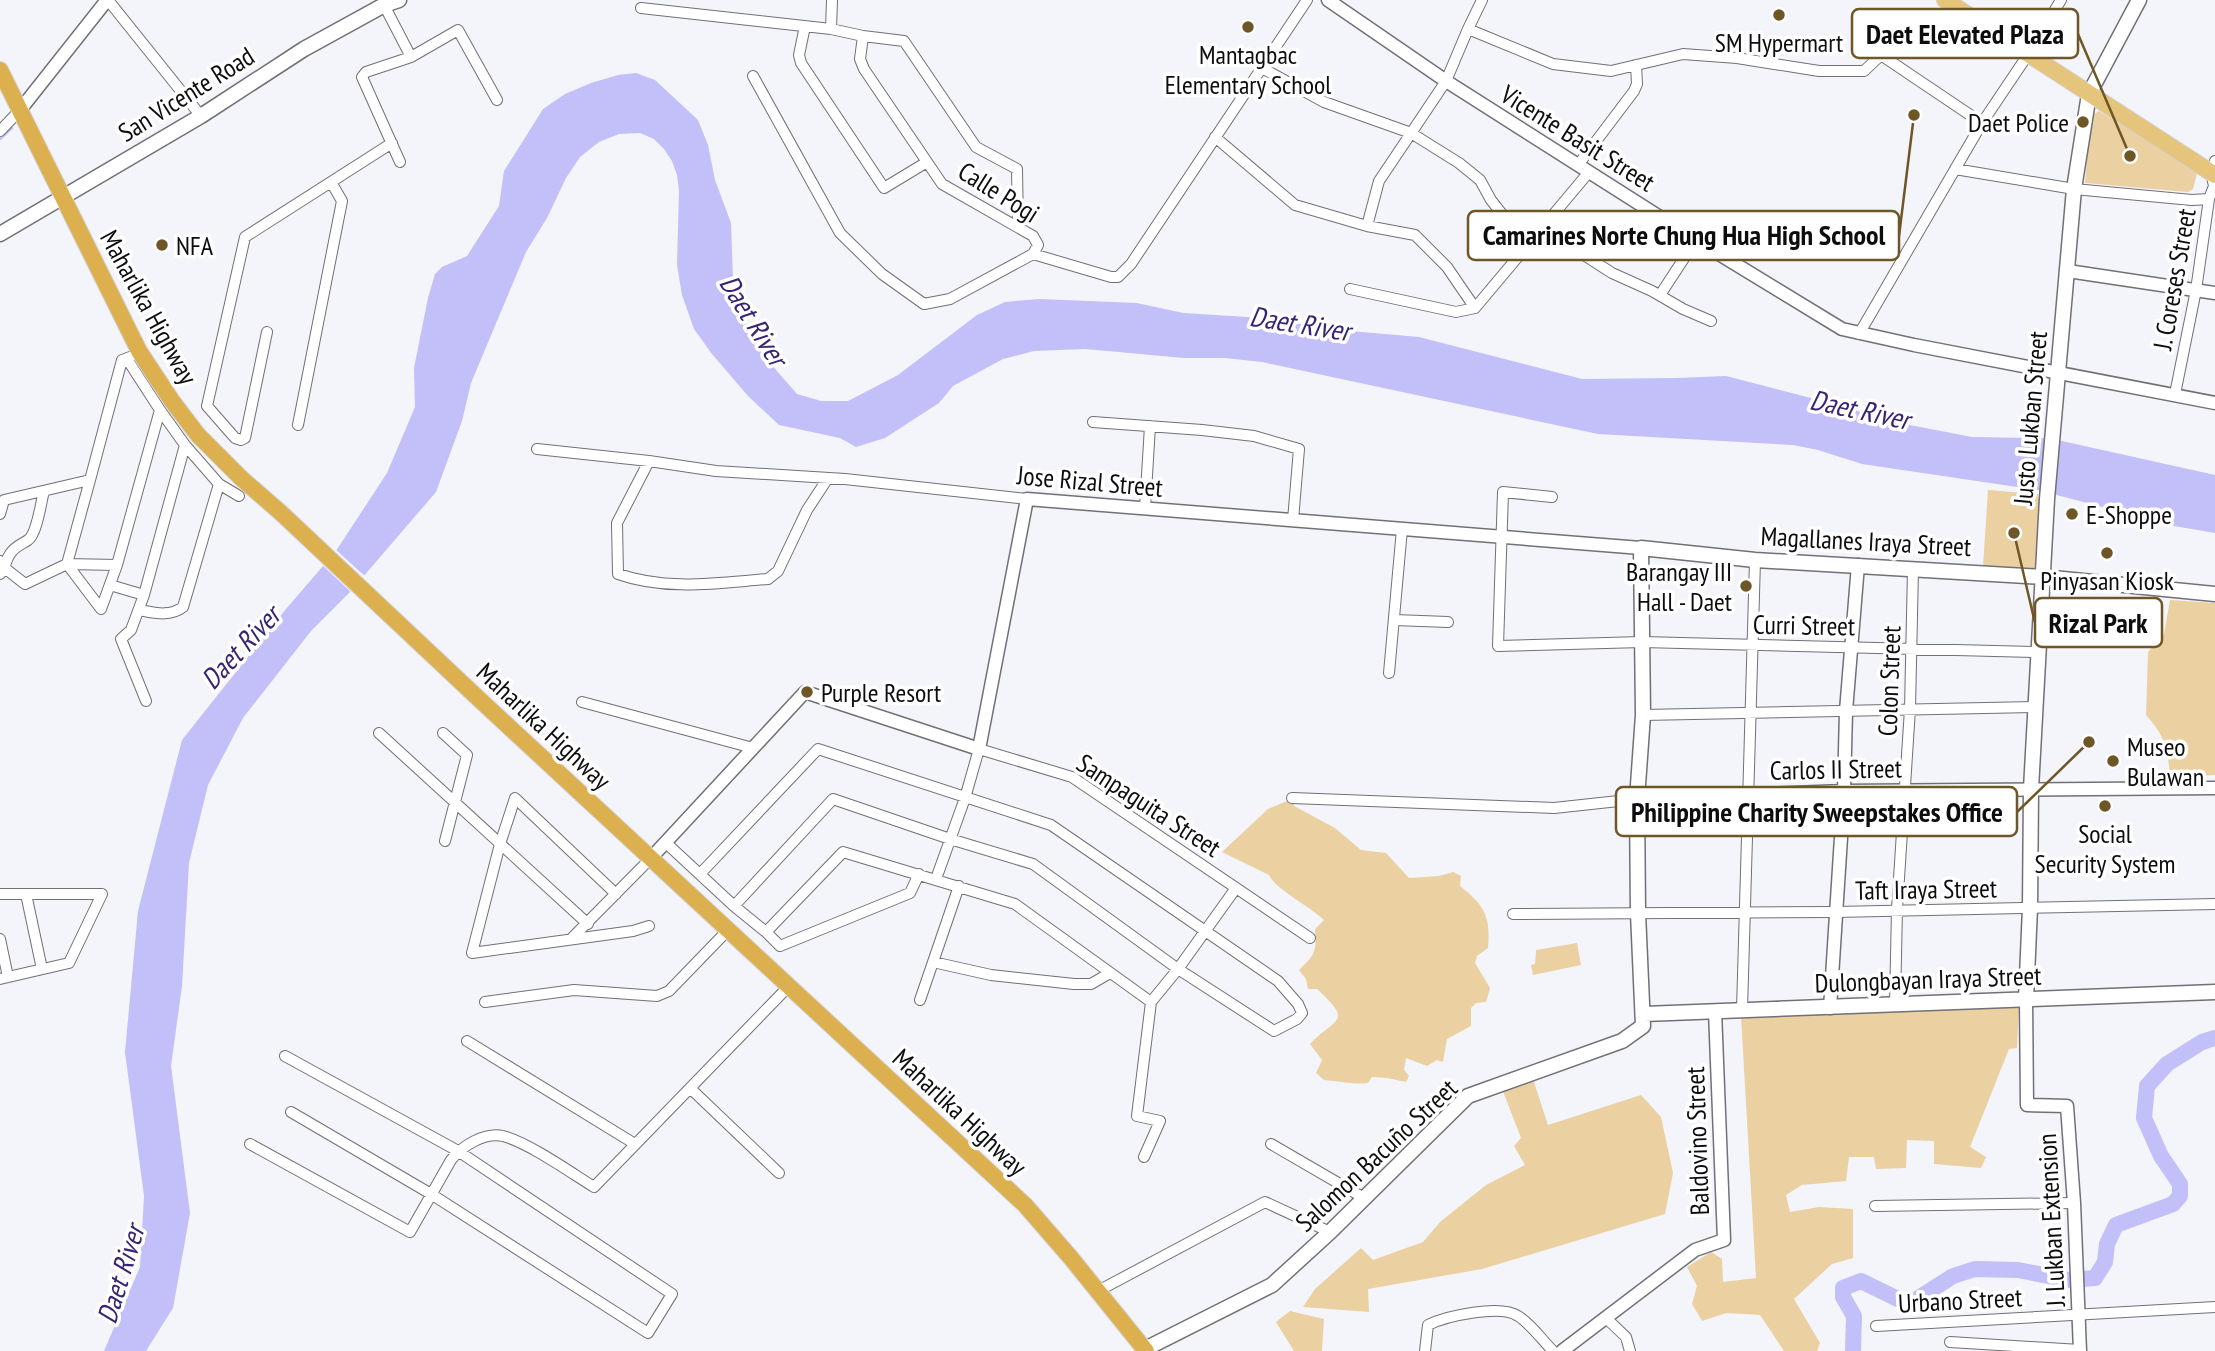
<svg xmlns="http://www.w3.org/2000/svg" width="2215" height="1351" viewBox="0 0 2215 1351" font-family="'PT Sans Narrow',sans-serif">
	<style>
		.green { fill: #ebd0a2 }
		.water { fill: #c2bff9 }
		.pier { fill: #f4f4fb }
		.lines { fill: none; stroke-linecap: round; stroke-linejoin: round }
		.stream { stroke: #c2bff9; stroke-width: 2.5 }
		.river { stroke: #c2bff9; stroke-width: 16 }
		.minor-casing { stroke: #707076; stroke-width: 12 }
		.tertiary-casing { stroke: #707076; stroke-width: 15 }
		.secondary-casing { stroke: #707076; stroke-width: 17 }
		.primary-casing { stroke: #d3d3d4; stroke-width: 18 }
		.trunk-casing { stroke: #d3d3d4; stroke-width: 18 }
		.minor { stroke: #fff; stroke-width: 10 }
		.tertiary { stroke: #fff; stroke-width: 12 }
		.secondary { stroke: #fff; stroke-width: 14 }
		.primary { stroke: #e5c47b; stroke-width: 16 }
		.trunk { stroke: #dcb04f; stroke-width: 16 }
		.poi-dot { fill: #6f5627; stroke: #fff; stroke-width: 2.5 }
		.labels { text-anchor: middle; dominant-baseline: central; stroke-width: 7; stroke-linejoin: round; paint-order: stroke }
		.poi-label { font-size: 26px; fill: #0d0d10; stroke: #fff }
		.street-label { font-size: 26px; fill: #0d0d10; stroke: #fff }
		.water-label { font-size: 28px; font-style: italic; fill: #362475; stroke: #fff }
		.leader { fill: none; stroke: #6f5627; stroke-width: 2.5 }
		.callout-dot { fill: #6f5627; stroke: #fff; stroke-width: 2.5 }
		.callout { fill: #fff; stroke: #6f5627; stroke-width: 2.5 }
		.callout-label { font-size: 28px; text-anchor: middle; font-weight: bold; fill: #0d0d10 }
	</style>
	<rect width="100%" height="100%" fill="#f4f4fb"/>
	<path class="green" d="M 2099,111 L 2195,170 L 2197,174 L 2193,189 L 2188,192 L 2085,183 L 2091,116 Z
		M 1988,490 L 2038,494 L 2038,499 L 2046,499 L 2041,570 L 1983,566 Z
		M 2170,600 L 2215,603 L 2215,775 L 2170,777 C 2168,749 2165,736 2146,715 L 2148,652 L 2164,634 Z
		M 1294,798 L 1294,806 L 1335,828 L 1361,850 L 1386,853 L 1409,878 L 1439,876 L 1453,872 L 1461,876 L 1460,886 C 1484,905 1491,916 1488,948 L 1477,956 L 1475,963 L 1490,988 L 1486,1002 L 1476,1003 L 1471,1008 L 1471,1026 L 1447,1039 L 1443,1062 L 1437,1060 L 1427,1066 L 1406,1058 L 1404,1070 L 1409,1076 L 1406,1082 L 1387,1078 L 1372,1077 L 1368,1083 C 1353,1085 1340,1081 1324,1080 L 1316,1073 L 1322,1060 L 1310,1044 C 1336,1017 1354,1023 1317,989 L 1308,989 L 1306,979 L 1299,970 C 1315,955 1317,951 1315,929 L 1324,920 C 1311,907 1275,889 1269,875 L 1222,852 L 1268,809 Z
		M 1577,943 L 1581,965 L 1533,975 L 1531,965 L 1535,964 L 1536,950 Z
		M 2019,1004 L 2017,1048 L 2009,1049 L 1970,1147 L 1986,1157 L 1981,1168 L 1934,1164 L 1934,1141 L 1907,1140 L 1906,1168 L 1876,1169 L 1874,1157 L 1849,1157 L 1846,1181 L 1802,1185 L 1786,1195 L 1790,1212 L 1819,1207 L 1853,1209 L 1853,1258 L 1832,1264 L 1794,1299 L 1820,1343 L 1817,1351 L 1784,1351 L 1760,1315 L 1726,1313 L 1702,1321 L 1692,1304 L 1697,1286 L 1687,1267 L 1711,1252 L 1722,1259 L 1723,1282 L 1756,1278 L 1741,1016 Z
		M 1532,1076 L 1548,1125 L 1641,1095 L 1661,1117 L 1673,1173 L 1665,1214 L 1482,1269 L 1368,1289 L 1369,1312 L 1303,1307 L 1315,1289 L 1361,1248 L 1373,1260 L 1423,1242 L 1440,1222 L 1486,1185 L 1525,1165 L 1514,1146 L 1521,1138 L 1501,1086 Z
		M 1290,1311 L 1324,1319 L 1322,1351 L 1294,1351 L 1276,1322 Z"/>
	<path class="water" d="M 636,73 L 655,80 L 698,120 L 708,145 L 715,180 L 731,223 L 734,307 L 776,370 L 797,394 L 821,401 L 848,401 L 898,375 L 977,315 L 1005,302 L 1039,299 L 1137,303 L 1183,313 L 1264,318 L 1339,330 L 1419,337 L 1582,379 L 1676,378 L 1726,376 L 1838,405 L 1889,421 L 1972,437 L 2042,438 L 2062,441 L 2215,475 L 2215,533 L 2174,526 L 2038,490 L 1862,464 L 1818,450 L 1793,445 L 1598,434 L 1262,362 L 1225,358 L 1184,358 L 1085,349 L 1034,351 L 1003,359 L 953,386 L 939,403 L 885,438 L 856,447 L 840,438 L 779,425 L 748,396 L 712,354 L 694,329 L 682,295 L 677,265 L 679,191 L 677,175 L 672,161 L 664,149 L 654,139 L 640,133 L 619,134 L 599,142 L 580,157 L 566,178 L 547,218 L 526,252 L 471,383 L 462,421 L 436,492 L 350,592 L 311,631 L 243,718 L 208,785 L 189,863 L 182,986 L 171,1066 L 190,1213 L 173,1308 L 146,1351 L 104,1351 L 140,1267 L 144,1196 L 125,1052 L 138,911 L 182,740 L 286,609 L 336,551 L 387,473 L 415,407 L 414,368 L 428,298 L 435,274 L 442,267 L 467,256 L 499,206 L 504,171 L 543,109 L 565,94 L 591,83 L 618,75 Z"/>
	<path class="pier" d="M 334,548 L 367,578 L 353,594 L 321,564 Z"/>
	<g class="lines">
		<path class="stream" d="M 31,106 L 59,70
			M 0,139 L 12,128"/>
		<path class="river" d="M 1853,1351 L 1854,1316 L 1843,1297 L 1843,1288 L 1861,1281 L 1904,1302 L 1914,1301 L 1953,1276 L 1975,1269 L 2018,1270 L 2069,1280 L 2095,1278 L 2105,1262 L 2107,1244 L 2116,1225 L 2173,1204 L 2180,1196 L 2180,1184 L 2161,1156 L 2144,1118 L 2147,1086 L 2167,1064 L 2202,1042 L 2215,1038"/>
		<defs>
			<path id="minor" d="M 108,0 L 201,116
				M 832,0 L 831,29 L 863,36 L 860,59 L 864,69 L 942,184 L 1033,236 L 1038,245 L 1033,254 L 1111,277 L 1118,277 L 1131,264 L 1307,0
				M 384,5 L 411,57
				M 641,8 L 831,29
				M 805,26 L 799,55 L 801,63 L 884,188 L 927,162
				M 1468,29 L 1482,0
				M 863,36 L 904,41 L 976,147 L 1017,169 L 1018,227
				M 1262,68 L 1324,102 L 1411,133 L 1459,163 L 1480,180 L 1491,200 L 1527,246
				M 753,76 L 840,233 L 882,274 L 924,304 L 950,299 L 1033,254
				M 0,131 L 20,110
				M 1215,137 L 1295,205 L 1367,226 L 1415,235 L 1447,267 L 1475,308 L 1589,172
				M 400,162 L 362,77 L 366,72 L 411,57 L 458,30 L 497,100
				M 1578,165 L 1634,91 L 1637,84 L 1636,65
				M 1955,169 L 2074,189 L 2192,200 L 2209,199
				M 1367,226 L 1379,181 L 1446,81 L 1468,29 L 1553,64 L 1611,71 L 1683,54 L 1737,58 L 1819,71 L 1864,71 L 1881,55 L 1982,123
				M 1542,228 L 1612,273 L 1652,291 L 1683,309 L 1711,321
				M 1350,289 L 1456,312 L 1475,308
				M 1660,295 L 1696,240
				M 267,332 L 245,438 L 241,440 L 235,438 L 207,406 L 245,237 L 392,143
				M 1859,334 L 1982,123 L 2029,53 L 2061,0
				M 2175,394 L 2196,290 L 2209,199 L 2214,186 L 2211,172 L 2215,161
				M 1093,422 L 1202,430 L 1254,436 L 1299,449 L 1293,520
				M 298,425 L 342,201 L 331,182
				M 185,445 L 219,484 L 239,496
				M 537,449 L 649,461 L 716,471 L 845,479 L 1027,499
				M 649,461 L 617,523 L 618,574 C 667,591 716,583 768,579 L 778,571 L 807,510 L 828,478
				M 90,480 L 67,564 L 117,565
				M 1552,497 L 1503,492 L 1498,646 L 1642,642 L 2038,652
				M 1145,508 L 1150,426
				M 0,514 L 4,500 L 90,480 L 122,360 L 130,357
				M 0,561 L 6,569 L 25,584 L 67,564 L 101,609 L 117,565 L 160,410 L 127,359
				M 0,574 C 6,568 5,561 10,554 C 15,546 21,545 28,540 C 37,534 41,502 44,491
				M 110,585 L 144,595
				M 139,610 C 155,613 170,617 183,607 L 219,484
				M 1394,620 L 1448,622
				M 1389,673 L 1402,529
				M 146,701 L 121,639 L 131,630 L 144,595 L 185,445 L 160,410
				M 582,702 L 753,748
				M 1643,715 L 2035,707
				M 379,733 L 588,924
				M 443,733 L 467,755 L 445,841
				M 1292,798 L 1554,808 L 1637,799
				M 665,842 L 734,906 L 833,799 L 950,839 L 1033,864 L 1178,969 L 1274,1031 L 1297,1019 L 1302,1013 L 1298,1004 L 1278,981 L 1051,825 L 818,749 L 700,874
				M 936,879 L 965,798 L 979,749 L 1072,777 L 1310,938
				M 0,894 L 102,894 L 69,963 L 0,979
				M 26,894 L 42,969
				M 616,894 L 515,798 L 500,844 L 472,953 L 633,931 L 649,926
				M 734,906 L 766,932 L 843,852 L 1015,904 L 1151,1002
				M 1513,914 L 1836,912 L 2215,904
				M 766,932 L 780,946 L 910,893 L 919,874
				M 572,938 L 651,858
				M 0,939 L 8,977
				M 933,962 L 991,975 L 1074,984 L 1091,984 L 1110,973
				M 920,1000 L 959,886
				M 485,1002 L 574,990 L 657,996 L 669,991 L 728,930
				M 1895,1004 L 1897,909 L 1910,709 L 1913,569
				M 1742,1010 L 1755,560
				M 467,1041 L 635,1144
				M 285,1056 L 458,1151 L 672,1294 L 648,1333 L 431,1194 L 291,1112
				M 690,1088 L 779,1173
				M 250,1144 L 410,1232 L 451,1160 C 462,1146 484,1132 503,1136 C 529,1143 570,1172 594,1187 L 789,986
				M 1271,1144 L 1364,1198
				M 1144,1157 L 1160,1121 L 1137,1116 L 1151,1002 L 1178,969 L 1236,888
				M 1875,1206 L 2074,1203
				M 1098,1291 L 1265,1202 L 1330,1232
				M 1606,1318 L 1626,1337 L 1630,1351
				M 1876,1326 L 2215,1307
				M 1950,1342 L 2080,1350
				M 1425,1351 L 1428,1325 C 1446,1316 1501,1304 1518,1316 C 1531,1324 1542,1340 1553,1351"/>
			<path id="tertiary" d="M 1328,0 L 1446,81 L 1696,240 L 1842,329 L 1914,345 L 2215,403
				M 20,110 L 107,0
				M 2068,271 L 2215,293
				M 1637,799 L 1844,791 L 2215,788
				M 651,858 L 805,692 L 979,749 L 1027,499 L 1641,548
				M 2026,999 L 2027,1105 L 2067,1106 L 2074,1203 L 2080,1351
				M 1830,1008 L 1844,791 L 1846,711 L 1858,565
				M 1562,1351 L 1695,1250 L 1724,1240 L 1715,1011"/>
			<path id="secondary" d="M 0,234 L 201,116 L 304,49 L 384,5 L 399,0
				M 2026,999 L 2030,908 L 2031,789 L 2047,499 L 2074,189 L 2089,94 L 2139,0
				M 1644,1014 L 2215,992
				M 1145,1349 L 1272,1285 L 1330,1232 L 1468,1096 L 1622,1041 L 1643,1026 L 1638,913 L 1637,799 L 1643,715 L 1641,548 L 1755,560 L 2043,577 L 2215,594"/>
			<path id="primary" d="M 1945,0 L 2215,175"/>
			<path id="trunk" d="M 0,70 L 139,351 L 172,401 L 198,435 L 242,479 L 280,512 L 480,700 L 1025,1205 L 1071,1258 L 1146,1351"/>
		</defs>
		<use href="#minor" class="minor-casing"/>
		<use href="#tertiary" class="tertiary-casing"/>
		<use href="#secondary" class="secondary-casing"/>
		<use href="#primary" class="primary-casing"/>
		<use href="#trunk" class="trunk-casing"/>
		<use href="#minor" class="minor"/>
		<use href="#tertiary" class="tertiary"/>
		<use href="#secondary" class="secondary"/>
		<use href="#primary" class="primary"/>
		<use href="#trunk" class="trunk"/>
	</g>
	<g class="poi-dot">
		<circle cx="1779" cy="15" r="7"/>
		<circle cx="1248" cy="27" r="7"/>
		<circle cx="2083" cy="122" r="7"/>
		<circle cx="162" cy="245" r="7"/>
		<circle cx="2072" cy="514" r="7"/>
		<circle cx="2107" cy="553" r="7"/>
		<circle cx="1746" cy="586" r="7"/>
		<circle cx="807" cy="692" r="7"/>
		<circle cx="2113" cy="761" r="7"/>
		<circle cx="2105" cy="806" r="7"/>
	</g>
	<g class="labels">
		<g class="poi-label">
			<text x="1779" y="42">SM Hypermart</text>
			<text x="1248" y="54">Mantagbac<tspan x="1248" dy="30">Elementary School</tspan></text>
			<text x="2069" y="122" text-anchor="end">Daet Police</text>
			<text x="176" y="245" text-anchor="start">NFA</text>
			<text x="2086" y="514" text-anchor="start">E-Shoppe</text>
			<text x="1732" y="571" text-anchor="end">Barangay III<tspan x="1732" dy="30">Hall - Daet</tspan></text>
			<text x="2107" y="580">Pinyasan Kiosk</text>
			<text x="821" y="692" text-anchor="start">Purple Resort</text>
			<text x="2127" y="746" text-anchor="start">Museo<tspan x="2127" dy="30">Bulawan</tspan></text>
			<text x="2105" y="833">Social<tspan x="2105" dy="30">Security System</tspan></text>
		</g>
		<g class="street-label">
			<text transform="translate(186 94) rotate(-32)">San Vicente Road</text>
			<text transform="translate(1578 138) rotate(32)">Vicente Basit Street</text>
			<text transform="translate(999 192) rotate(32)">Calle Pogi</text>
			<text transform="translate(2174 279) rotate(-80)">J. Coreses Street</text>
			<text transform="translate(149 307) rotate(61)">Maharlika Highway</text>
			<text transform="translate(2030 418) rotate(-85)">Justo Lukban Street</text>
			<text transform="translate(1090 481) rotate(5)">Jose Rizal Street</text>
			<text transform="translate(1866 541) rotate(3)">Magallanes Iraya Street</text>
			<text transform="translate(1804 625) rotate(1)">Curri Street</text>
			<text transform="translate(1889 681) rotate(-88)">Colon Street</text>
			<text transform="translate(544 726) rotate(43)">Maharlika Highway</text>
			<text transform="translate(1836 769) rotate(-1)">Carlos II Street</text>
			<text transform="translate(1149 805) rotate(33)">Sampaguita Street</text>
			<text transform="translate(1926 889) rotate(-1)">Taft Iraya Street</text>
			<text transform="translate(1928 979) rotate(-2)">Dulongbayan Iraya Street</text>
			<text transform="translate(960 1112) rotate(43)">Maharlika Highway</text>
			<text transform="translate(1697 1141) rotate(-92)">Baldovino Street</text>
			<text transform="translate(1376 1155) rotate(-43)">Salomon Bacuño Street</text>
			<text transform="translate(2051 1220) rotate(-93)">J. Lukban Extension</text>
			<text transform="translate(1960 1300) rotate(-3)">Urbano Street</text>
		</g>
		<g class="water-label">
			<text transform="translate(754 320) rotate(58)">Daet River</text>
			<text transform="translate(1300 323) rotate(9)">Daet River</text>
			<text transform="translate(1860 409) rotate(12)">Daet River</text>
			<text transform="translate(240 647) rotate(-47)">Daet River</text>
			<text transform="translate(120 1274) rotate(-73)">Daet River</text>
		</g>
	</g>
	<path class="leader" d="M2130 156L2078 34M1914 115L1899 236M2014 533L2035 623M2089 742L2017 812"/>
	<g class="callout-dot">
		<circle cx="2130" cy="156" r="7"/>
		<circle cx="1914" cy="115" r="7"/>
		<circle cx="2014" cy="533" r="7"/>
		<circle cx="2089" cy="742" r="7"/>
	</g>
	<g class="callout">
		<rect x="1852" y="9" width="226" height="49" rx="7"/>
		<rect x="1468" y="211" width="431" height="49" rx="7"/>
		<rect x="2035" y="598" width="127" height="49" rx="7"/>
		<rect x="1616" y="787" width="401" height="49" rx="7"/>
	</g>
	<g class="callout-label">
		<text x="1965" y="44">Daet Elevated Plaza</text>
		<text x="1684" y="245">Camarines Norte Chung Hua High School</text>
		<text x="2098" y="633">Rizal Park</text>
		<text x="1817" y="822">Philippine Charity Sweepstakes Office</text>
	</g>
</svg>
